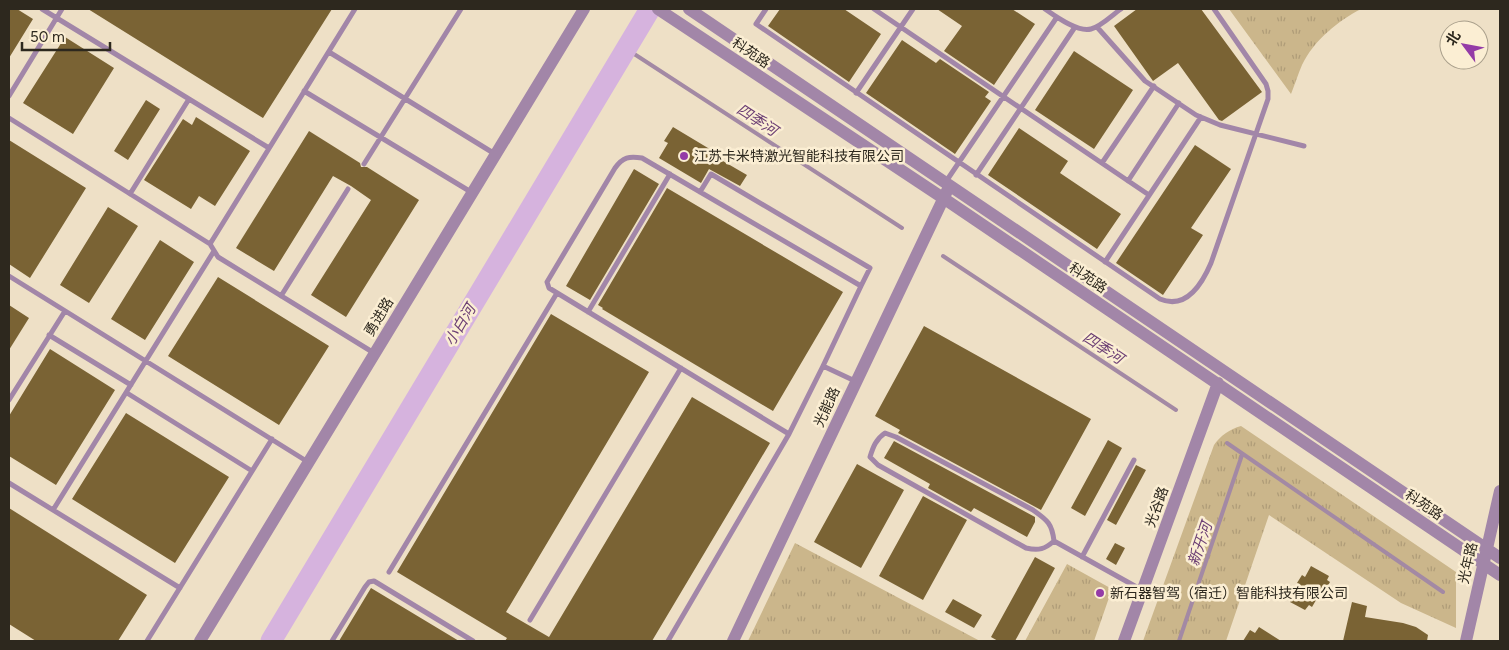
<svg xmlns="http://www.w3.org/2000/svg" width="1509" height="650" viewBox="0 0 1509 650" font-family="Figtree,'Noto Sans SC',sans-serif">
	<style>
		.grass { fill: url(#grass-tufts) }
		.lines { fill: none; stroke-linecap: round; stroke-linejoin: round }
		.stream { stroke: #a389a4; stroke-width: 4 }
		.river { stroke: #d6b3de; stroke-width: 21 }
		.building { fill: #7a6334 }
		.service { stroke: #a286a8; stroke-width: 5 }
		.tertiary { stroke: #a286a8; stroke-width: 12 }
		.poi-dot { fill: #943ba7; stroke: #fbeed3; stroke-width: 2 }
		.labels { text-anchor: middle; dominant-baseline: central; stroke-width: 5; stroke-linejoin: round; paint-order: stroke }
		.street-label { font-size: 14px; fill: #2d281e; stroke: #fbeed3 }
		.poi-label { font-size: 14px; fill: #2d281e; stroke: #fbeed3; text-anchor: start }
		.water-label { font-size: 15px; font-style: italic; fill: #6b3e74; stroke: #fbeed3 }
	</style>
	<defs>
		<pattern id="grass-tufts" width="24" height="20" patternUnits="userSpaceOnUse" patternTransform="scale(1.25)"><rect width="24" height="20" fill="#cbb68b"/><path d="M3 7l-1-3M5 7V3M7 7l1-3M15 17l-1-3M17 17v-4M19 17l1-3" fill="none" stroke="#af9c78"/></pattern>
	</defs>
	<rect width="100%" height="100%" fill="#eee0c6"/>
	<path class="grass" d="M 1229,9 L 1361,9 C 1338,21 1314,40 1302,65 C 1298,74 1295,84 1291,94 Z
		M 1241,426 L 1456,572 L 1456,628 L 1401,603 L 1269,515 L 1226,641 L 1143,641 L 1214,445 C 1220,436 1230,429 1241,426 Z
		M 795,543 L 980,641 L 748,641 Z
		M 1067,564 L 1112,589 L 1094,641 L 1025,641 Z"/>
	<g class="lines">
		<path class="stream" d="M 625,48 L 902,228
			M 943,256 L 1176,410
			M 1227,443 L 1443,592
			M 1179,641 L 1242,455"/>
		<path class="river" d="M 271,641 L 650,9"/>
	</g>
	<path class="building" d="M 9,9 L 17,9 L 33,19 L 9,58 Z
		M 88,9 L 332,9 L 263,118 Z
		M 780,9 L 844,9 L 881,34 L 849,82 L 768,26 Z
		M 937,9 L 1012,9 L 1035,24 L 994,85 L 944,51 L 962,26 Z
		M 1137,9 L 1201,9 L 1262,92 L 1222,121 L 1219,120 L 1178,63 L 1153,81 L 1114,26 Z
		M 65,37 L 114,68 L 73,134 L 23,103 Z
		M 902,40 L 936,63 L 940,59 L 989,92 L 985,97 L 991,101 L 955,154 L 866,93 Z
		M 1074,51 L 1133,90 L 1094,149 L 1035,110 Z
		M 146,100 L 160,109 L 128,160 L 114,151 Z
		M 196,117 L 250,151 L 215,206 L 199,196 L 191,209 L 144,180 L 183,119 L 192,125 Z
		M 673,127 L 718,154 L 716,157 L 747,175 L 740,186 L 709,169 L 701,183 L 659,158 L 668,143 L 664,141 Z
		M 1019,128 L 1068,161 L 1060,173 L 1121,214 L 1097,249 L 988,175 Z
		M 309,131 L 360,163 L 361,167 L 367,167 L 419,200 L 346,317 L 311,295 L 371,200 L 351,186 L 333,176 L 274,271 L 236,248 Z
		M 9,140 L 86,188 L 30,278 L 9,264 Z
		M 1195,145 L 1231,169 L 1191,228 L 1203,235 L 1163,295 L 1116,263 Z
		M 634,169 L 659,184 L 590,300 L 566,286 Z
		M 667,188 L 843,292 L 773,411 L 602,309 L 603,308 L 598,305 Z
		M 108,207 L 138,226 L 89,303 L 60,285 Z
		M 160,240 L 194,262 L 145,340 L 111,319 Z
		M 218,277 L 329,346 L 279,425 L 168,356 Z
		M 9,305 L 29,318 L 9,350 Z
		M 551,314 L 649,372 L 506,612 L 549,637 L 692,397 L 770,443 L 652,641 L 505,641 L 507,638 L 397,572 Z
		M 924,326 L 1091,419 L 1041,510 L 898,433 L 900,430 L 875,416 Z
		M 50,349 L 115,390 L 56,485 L 9,456 L 9,416 Z
		M 126,413 L 229,477 L 175,563 L 72,499 Z
		M 1108,440 L 1122,448 L 1085,516 L 1071,508 Z
		M 894,441 L 1035,517 L 1035,522 L 1027,537 L 974,508 L 971,512 L 928,488 L 930,484 L 884,458 Z
		M 857,464 L 904,490 L 861,568 L 814,542 Z
		M 1136,465 L 1146,470 L 1116,525 L 1107,520 Z
		M 923,496 L 967,520 L 923,600 L 879,576 Z
		M 9,508 L 147,595 L 118,641 L 36,641 L 9,624 Z
		M 1115,543 L 1125,548 L 1116,565 L 1106,559 Z
		M 1035,557 L 1055,568 L 1015,641 L 998,641 L 991,637 Z
		M 1311,566 L 1329,576 L 1327,580 L 1330,582 L 1322,597 L 1319,595 L 1312,607 L 1309,605 L 1305,610 L 1290,602 L 1300,584 L 1297,583 L 1302,575 L 1305,577 Z
		M 371,588 L 459,641 L 339,641 Z
		M 953,599 L 982,615 L 974,628 L 945,612 Z
		M 1352,602 L 1367,606 L 1365,617 L 1403,623 L 1416,627 L 1428,635 L 1427,641 L 1343,641 Z
		M 1259,627 L 1281,641 L 1243,641 L 1250,630 L 1255,633 Z"/>
	<g class="lines">
		<path class="service" d="M 42,9 L 269,148
			M 766,9 L 756,24 L 1160,299 C 1186,310 1202,284 1211,263 L 1268,99 L 1268,91 L 1266,84 L 1214,9
			M 874,9 L 1149,195
			M 1045,9 C 1055,16 1078,33 1091,29 C 1102,26 1112,15 1121,9
			M 1097,27 L 1145,81 L 1196,115 L 1220,125 L 1304,146
			M 329,52 L 495,154
			M 304,91 L 471,192
			M 856,93 L 913,9
			M 9,96 L 62,9
			M 9,118 L 210,244 L 218,257 L 374,353
			M 1102,163 L 1154,86
			M 364,164 L 461,9
			M 976,175 L 1075,27
			M 1128,181 L 1179,103
			M 945,183 L 1057,17
			M 700,192 L 711,174 L 870,268 L 861,286
			M 130,194 L 189,99
			M 210,244 L 355,9
			M 1105,262 L 1201,117
			M 9,276 L 308,462
			M 281,296 L 348,189
			M 588,312 L 670,174
			M 49,335 L 131,385
			M 823,366 L 789,434 L 549,288 L 547,282 L 615,168 C 623,157 629,156 642,158 L 861,286 L 823,366 L 855,381
			M 127,393 L 252,471
			M 9,400 L 65,311
			M 9,483 L 180,588
			M 53,510 L 214,251
			M 1054,541 C 1045,549 1039,551 1026,548 L 878,465 L 870,457 C 873,447 876,439 885,433 L 896,437 L 1033,510 C 1047,520 1052,523 1054,541 L 1142,590
			M 1082,557 L 1134,460
			M 389,572 L 557,293
			M 530,620 L 681,368
			M 147,641 L 272,439
			M 332,641 L 365,587 L 369,582 L 374,581 L 473,641
			M 668,641 L 789,434"/>
		<path class="tertiary" d="M 658,9 L 949,202 L 1500,575
			M 689,9 L 1500,558
			M 200,641 L 584,9
			M 733,641 L 947,191
			M 1124,641 L 1218,383
			M 1466,641 L 1500,491"/>
	</g>
	<g class="poi-dot">
		<circle cx="684" cy="156" r="5"/>
		<circle cx="1100" cy="593" r="5"/>
	</g>
	<g class="labels">
		<g class="street-label">
			<text transform="translate(751 53) rotate(34)">科苑路</text>
			<text transform="translate(1088 278) rotate(34)">科苑路</text>
			<text transform="translate(379 317) rotate(-59)">勇进路</text>
			<text transform="translate(827 407) rotate(-65)">光能路</text>
			<text transform="translate(1424 505) rotate(34)">科苑路</text>
			<text transform="translate(1157 507) rotate(-70)">光谷路</text>
			<text transform="translate(1468 563) rotate(-77)">光年路</text>
		</g>
		<g class="poi-label">
			<text x="694" y="156">江苏卡米特激光智能科技有限公司</text>
			<text x="1110" y="593">新石器智驾（宿迁）智能科技有限公司</text>
		</g>
		<g class="water-label">
			<text transform="translate(757 120) rotate(33)">四季河</text>
			<text transform="translate(460 325) rotate(-59)">小白河</text>
			<text transform="translate(1103 348) rotate(33)">四季河</text>
			<text transform="translate(1200 544) rotate(-71)">新开河</text>
		</g>
	</g>
	<rect width="1509" height="650" fill="none" stroke="#2d281e" stroke-width="20"/>
	<g transform="translate(1464 45) rotate(302)"><circle r="24" fill="#fbeed3" stroke="#a99f8b"/>
	<path d="M0-4L9 19L0 12L-9 19Z" fill="#943ba7"/>
	<text y="-8" font-size="14" font-weight="bold" text-anchor="middle" fill="#2d281e">北</text>
	</g>
	<path d="M22 42v8h88v-8" fill="none" stroke="#2d281e" stroke-width="2.5"/>
	<text x="30" y="42" font-size="15" fill="#2d281e" stroke="#fbeed3" stroke-width="4" paint-order="stroke">50 m</text>
</svg>
